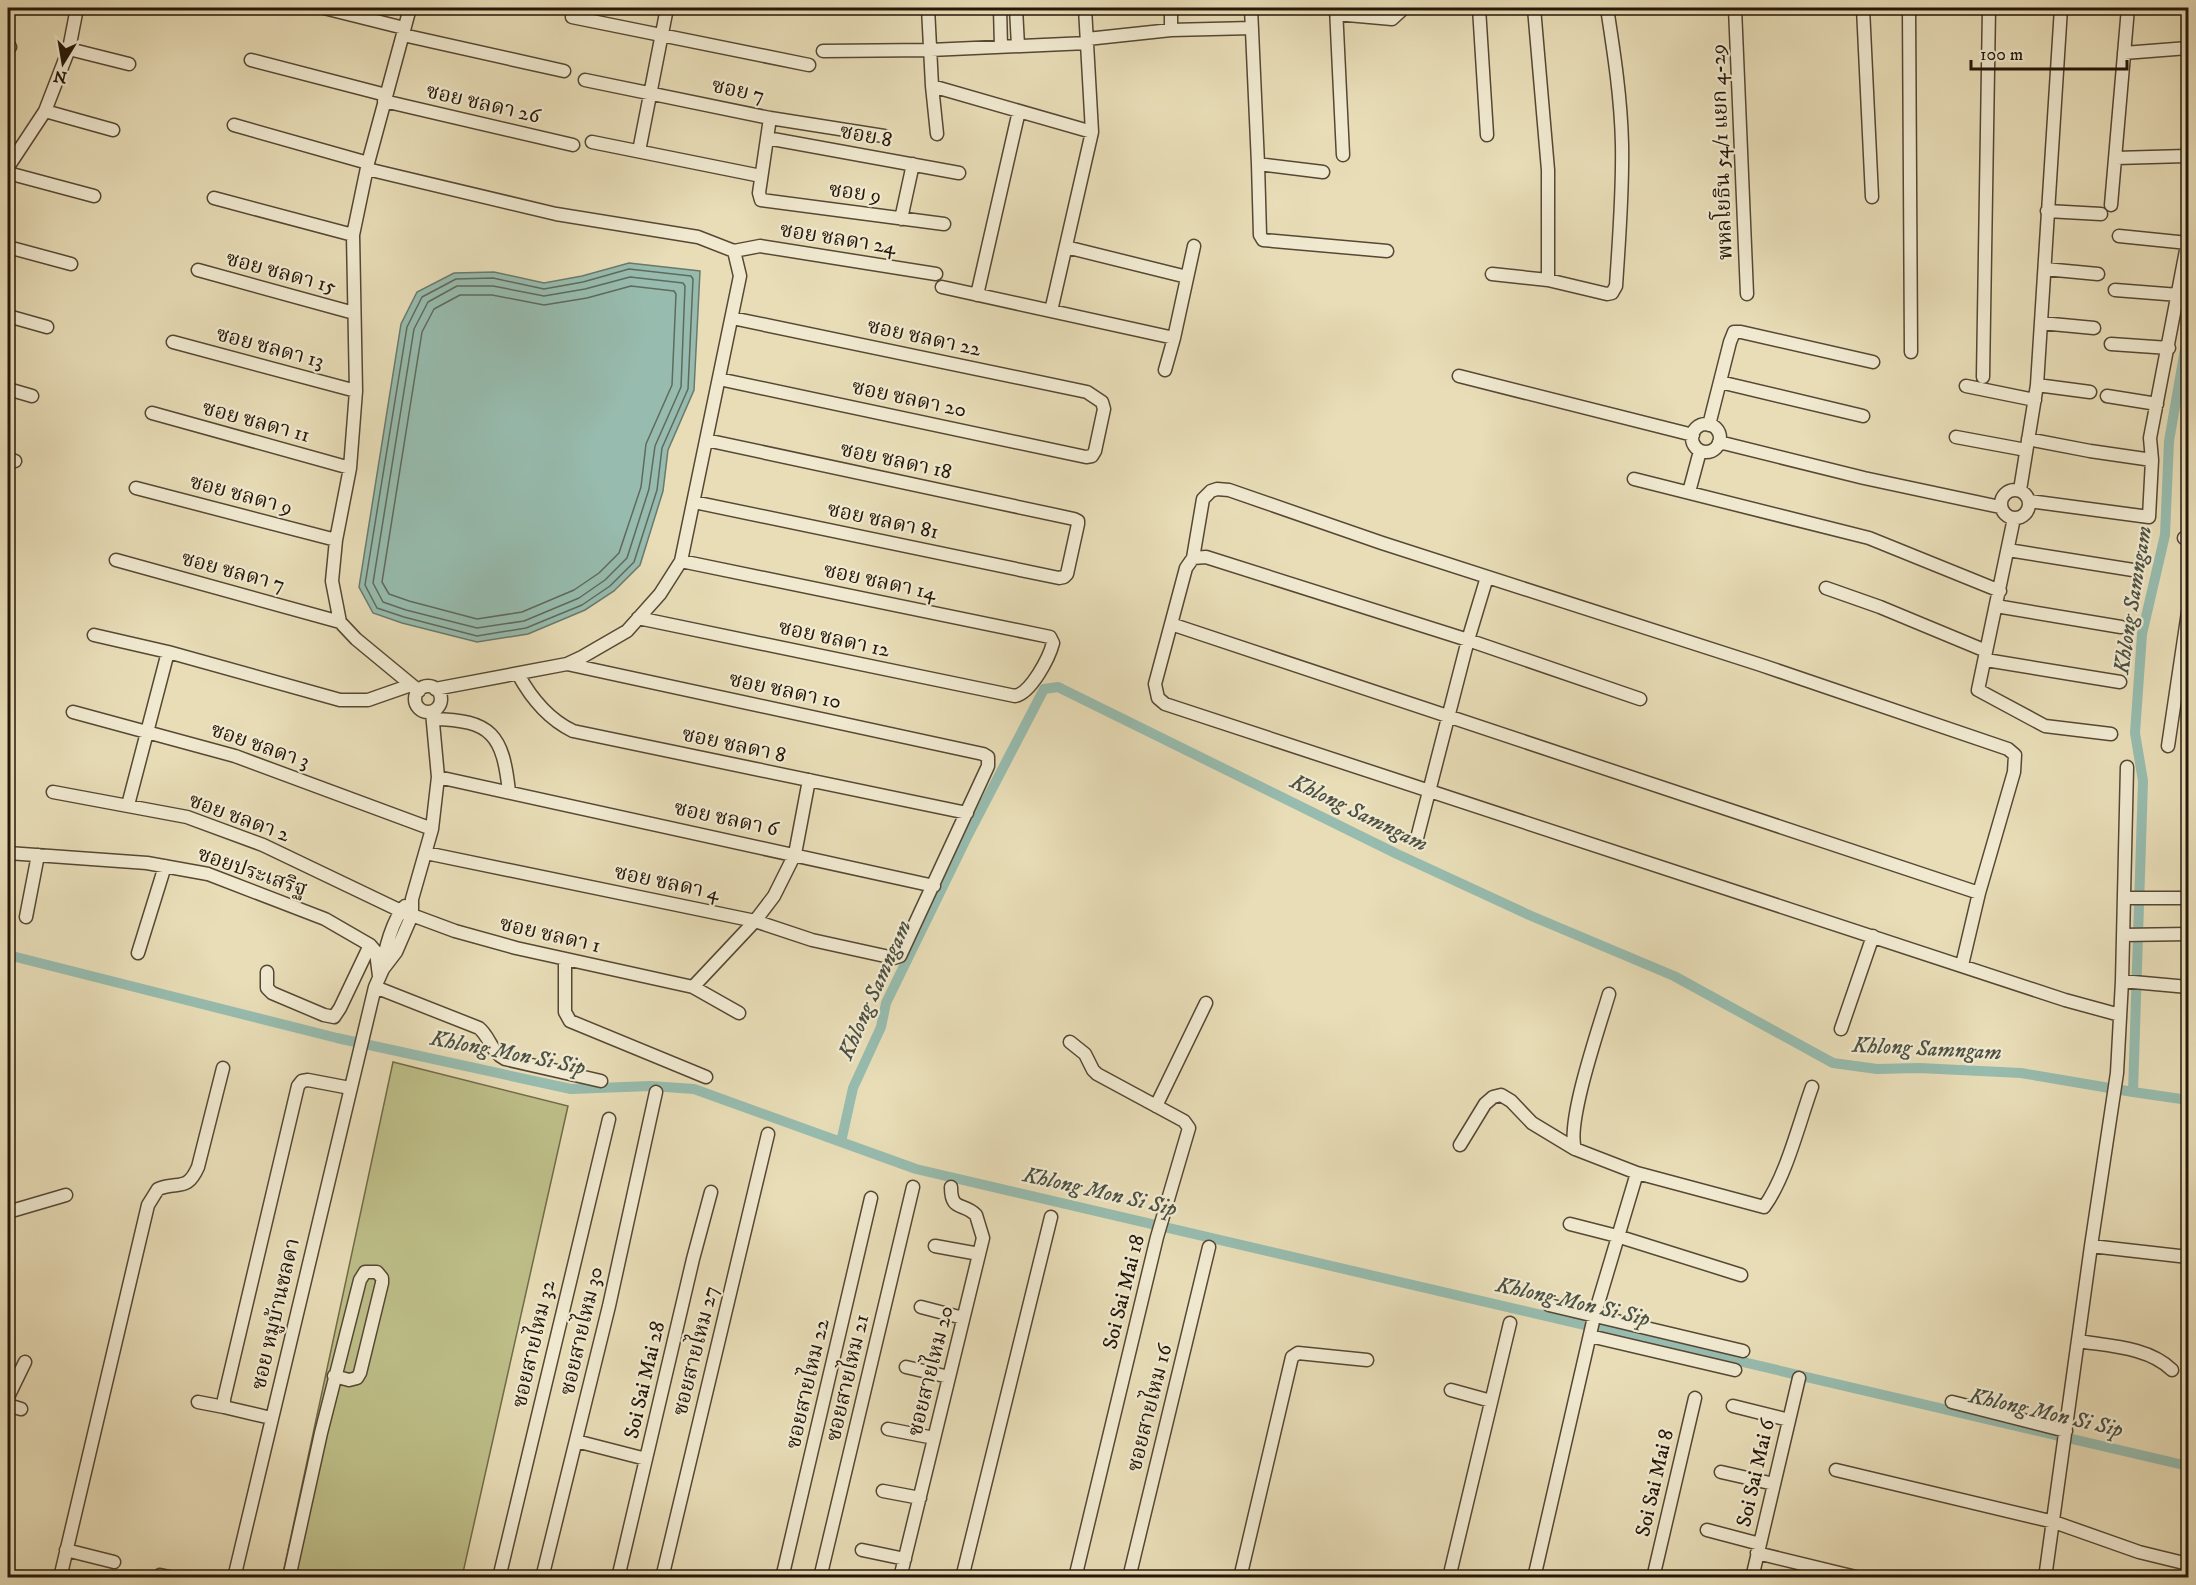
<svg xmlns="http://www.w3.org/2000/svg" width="2196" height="1585" viewBox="0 0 2196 1585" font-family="'IM FELL DW Pica','Noto Serif Thai',serif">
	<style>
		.green { fill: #bebf89; stroke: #716b49; stroke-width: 1.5 }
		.water { fill: #97bcaf; stroke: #697a6d; stroke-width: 1.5 }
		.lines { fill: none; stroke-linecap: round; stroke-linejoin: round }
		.shore { stroke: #5e6a5c; stroke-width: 1.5 }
		.canal { stroke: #97bcaf; stroke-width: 10 }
		.minor-casing { stroke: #554834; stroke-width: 15 }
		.minor { stroke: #f0e9d0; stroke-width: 12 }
		.labels { text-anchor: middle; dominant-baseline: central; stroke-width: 4.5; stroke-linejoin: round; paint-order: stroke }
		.street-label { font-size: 21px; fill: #241709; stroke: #f0e9d0 }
		.water-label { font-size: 22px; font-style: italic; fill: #4c5143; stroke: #f0e9d0 }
	</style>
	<rect width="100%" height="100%" fill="#e8ddb7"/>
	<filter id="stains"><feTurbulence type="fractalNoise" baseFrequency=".00333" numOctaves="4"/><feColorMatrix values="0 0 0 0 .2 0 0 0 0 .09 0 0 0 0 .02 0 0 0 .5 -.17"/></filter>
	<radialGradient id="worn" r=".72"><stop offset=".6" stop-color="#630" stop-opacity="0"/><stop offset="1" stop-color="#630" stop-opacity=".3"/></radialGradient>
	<path class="green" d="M 393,1062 L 568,1106 L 462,1577 L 282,1578 Z"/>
	<path class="water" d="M 629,263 L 700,271 L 694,390 L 668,450 L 663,491 L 640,565 L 614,591 L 585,610 L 528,634 L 477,642 L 402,623 L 373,613 L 359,587 L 401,324 L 417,292 L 454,273 L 494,272 L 544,283 L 582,276 Z"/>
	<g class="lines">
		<path class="shore" d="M 629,269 L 691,276 L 693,279 L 688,389 L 662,448 L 657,490 L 634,562 L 610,586 L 582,605 L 526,628 L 477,636 L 404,617 L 377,608 L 365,585 L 407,327 L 422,297 L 456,279 L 493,278 L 544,289 L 583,282 Z
			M 630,277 L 683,283 L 685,286 L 681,387 L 655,446 L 649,489 L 627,558 L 605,580 L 579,598 L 524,621 L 477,628 L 406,610 L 383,602 L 373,583 L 414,329 L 428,302 L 457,286 L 493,286 L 544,296 L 585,289 Z
			M 631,286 L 674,291 L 676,294 L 672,385 L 646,444 L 641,487 L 619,553 L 599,573 L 574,590 L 522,612 L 477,619 L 409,601 L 389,594 L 382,582 L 422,332 L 434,309 L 460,295 L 492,295 L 544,305 L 587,298 Z"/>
		<path class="canal" d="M 2188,332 L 2169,441 L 2165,535 L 2142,634 L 2135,733 L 2143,781 L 2133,1092 L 2188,1100
			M 8,955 L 337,1038 L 571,1089 L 651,1086 L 694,1089 L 916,1169 L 2188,1466
			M 841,1142 L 853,1088 L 881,1027 L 886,1003 L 967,837 L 1044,689 L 1058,687 L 1397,854 L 1529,915 L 1674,976 L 1833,1063 L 1877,1069 L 1919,1068 L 2021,1073 L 2133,1092"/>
		<defs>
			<path id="minor" d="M 324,8 L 404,28
				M 410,8 L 368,163 L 353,235 L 356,391 L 350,468 L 336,540 L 332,581 L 340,622 L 356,639 L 419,691
				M 928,8 L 932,86 L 937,134
				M 1000,8 L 1001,47
				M 1016,8 L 1018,46
				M 1171,8 L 1171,30
				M 1251,8 L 1258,164 L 1323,172
				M 1336,8 L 1343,155
				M 1479,8 L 1487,135
				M 1534,8 L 1548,170 L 1548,280
				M 1735,8 L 1747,294
				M 1863,8 L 1872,197
				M 1909,8 L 1911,352
				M 1336,14 L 1392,19 L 1404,8
				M 572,17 L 809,65
				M 403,35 L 564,71
				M 1087,39 L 1171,30 L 1252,28
				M 8,46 L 10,47
				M 69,49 L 129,64
				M 823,51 L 930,50 L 1087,43
				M 2124,53 L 2188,48
				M 251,60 L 386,95
				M 585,80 L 770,118 L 884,136
				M 932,86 L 1092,132
				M 384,101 L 573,145
				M 45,111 L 113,130
				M 770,118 L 759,193 L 761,200 L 944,224
				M 234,125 L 368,163
				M 767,138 L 959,173
				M 592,142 L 761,176
				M 639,151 L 667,8
				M 2116,158 L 2186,156
				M 1258,164 L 1260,235 L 1263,240 L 1387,251
				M 8,167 L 45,111 L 69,49 L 77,8
				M 367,169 L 556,214 L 698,237 L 734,251
				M 8,173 L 94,196
				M 214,198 L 353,235
				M 2111,205 L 2128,8
				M 2047,211 L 2101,214
				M 901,219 L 913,164
				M 2119,236 L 2188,243
				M 8,247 L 71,264
				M 1066,247 L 1187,277
				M 734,251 L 760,246 L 936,274
				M 2045,269 L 2098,274
				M 198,270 L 354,313
				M 1492,274 L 1548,280 L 1607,294 L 1612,293 L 1616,286 C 1619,239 1623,192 1622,144 C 1621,98 1614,53 1607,8
				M 942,287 L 1174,338
				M 2115,290 L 2179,295
				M 977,295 L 1019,111
				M 1051,311 L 1092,132 L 1085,8
				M 8,316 L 47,327
				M 2041,323 L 2094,328
				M 173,342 L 356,391
				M 2111,344 L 2169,348
				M 1165,370 L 1174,338 L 1194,246
				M 1459,376 L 1693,435
				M 1983,377 L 1989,8
				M 719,379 L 1086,457 L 1092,456 L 1095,451 L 1104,409 L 1102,402 L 1087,392 L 732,318
				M 1720,382 L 1863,416
				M 2037,385 L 2090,392
				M 1966,386 L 2035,400
				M 8,389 L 32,396
				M 2107,396 L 2157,404
				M 152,413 L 350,468
				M1692 438a14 14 0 1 1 28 0a14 14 0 1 1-28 0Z
				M 1709,425 L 1730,342 L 1734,332 L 1741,332 L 1873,362
				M 1956,437 L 2026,450
				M 2028,439 L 2090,451 L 2152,460 L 2150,438 L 2188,240
				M 1719,442 L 1864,478 L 2000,507
				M 8,459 L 15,461
				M 1634,479 L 1869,538 L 2000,591
				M 136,488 L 336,540
				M2001 504a14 14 0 1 1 28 0a14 14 0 1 1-28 0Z
				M 2020,490 L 2037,385 L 2061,8
				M 1689,492 L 1700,451
				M 2029,501 L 2149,517 L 2152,460
				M 694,502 L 1059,578 L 1064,577 L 1067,574 L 1078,524 L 1078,521 L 1074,519 L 706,440
				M 2014,518 L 1978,690 L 2045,726 L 2111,734
				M 2184,538 L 2188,538
				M 2008,550 L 2133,570
				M 1193,558 L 1206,557 L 1468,640 L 1640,699
				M 116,560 L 340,622
				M 1826,588 L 1880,607 L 1986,651
				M 1996,606 L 2121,627
				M 638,618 L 1015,696 C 1031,693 1049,658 1053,643 L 1050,637 L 681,561
				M 1171,624 L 1979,893
				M 94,635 L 168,652 L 340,700 L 368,700 L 411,685
				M 1986,660 L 2120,682
				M 518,674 C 531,698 548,719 573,731 L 967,813
				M415 699a13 13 0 1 1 26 0a13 13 0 1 1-26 0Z
				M 435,689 L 567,664 L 582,657 L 627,631 L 660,594 L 681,561 L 740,276 L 734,251
				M 73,712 L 235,756 L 432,829
				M 433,719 C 492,720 503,735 509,792
				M 2168,746 L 2188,612
				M 438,777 L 934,886
				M 53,792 L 187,817 L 263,845 L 401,911 L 455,931 L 516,948 L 693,987 L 739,1013
				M 128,805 L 168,652
				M 1416,842 L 1468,640 L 1487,577
				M 8,853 L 147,863 L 208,874 L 325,919 L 370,945 L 376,952 L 379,976
				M 426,853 L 755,921 L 812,940 L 894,958 L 900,956 L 988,766 L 988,757 L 983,754 L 567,664
				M 2124,898 L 2186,898
				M 26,917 L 38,855
				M 2123,935 L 2188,934
				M 138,953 L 165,866
				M 565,959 L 565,1012 L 570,1021 L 706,1077
				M 1962,965 L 1979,893 L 2014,772 L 2015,755 L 2008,749 L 1761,665 L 1382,543 L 1229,490 L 1217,489 L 1211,491 L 1203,499 L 1193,558 L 1186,568 L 1155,684 L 1158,698 L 1165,704 L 2065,1000 L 2120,1015
				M 383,968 C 384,950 393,919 405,906
				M 267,972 L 267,988 L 272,993 L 324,1015 L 334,1017 L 340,1008 L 370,945
				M 2122,981 L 2188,987
				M 375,987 L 479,1028 C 490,1037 491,1052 505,1059 L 601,1081
				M 693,987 L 755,921 L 774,896 L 795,854 L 809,780
				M 1609,994 C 1600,1025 1566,1122 1575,1149 L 1637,1173 L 1764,1207 C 1786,1177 1799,1123 1812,1087
				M 1841,1029 L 1873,936
				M 1070,1042 L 1085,1054 L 1093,1070 L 1097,1074 L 1184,1121 L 1189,1128 L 1157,1237 L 1075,1578
				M 1156,1106 L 1206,1003
				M 1460,1145 L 1485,1104 L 1493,1097 L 1501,1095 L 1511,1101 L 1532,1123 L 1575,1149
				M 8,1212 L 66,1195
				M 1570,1224 L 1617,1236 L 1741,1275
				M 935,1246 L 979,1254
				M 2091,1246 L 2188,1257
				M 1549,1305 L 1743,1351
				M 921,1307 L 963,1318
				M 1590,1336 L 1735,1370
				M 2078,1341 C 2109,1346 2149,1347 2172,1370
				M 906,1367 L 949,1377
				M 1451,1390 L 1491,1401
				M 8,1397 L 25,1362
				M 198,1402 L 224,1407
				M 1952,1402 L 2066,1431
				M 8,1405 L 21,1409
				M 1733,1406 L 1789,1420
				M 271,1418 L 224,1407 L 224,1399 L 298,1086 L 302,1081 L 308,1080 L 350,1088
				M 888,1429 L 934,1438
				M 576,1441 L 646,1459
				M 1836,1470 L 2054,1522 L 2139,1552 L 2188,1564
				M 1721,1472 L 1774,1484
				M 883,1491 L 920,1498
				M 1707,1530 L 1760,1544
				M 66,1550 L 114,1562
				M 862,1550 L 905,1559
				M 1757,1553 L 1860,1578
				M 160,1575 L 174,1578
				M 60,1578 L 148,1205 L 158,1189 C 179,1181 187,1192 198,1167 L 223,1068
				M 234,1578 L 375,987 L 383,969 L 396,952 L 412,915 L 412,899 L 432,829 L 438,777 L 432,712
				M 289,1578 L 321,1433 L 360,1280 L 365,1272 L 377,1272 L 382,1278 L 382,1283 L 360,1373 L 357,1378 L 349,1380 L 334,1376
				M 499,1578 L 609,1119
				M 542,1578 L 609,1306 L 656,1092
				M 618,1578 L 693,1259 L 711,1192
				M 662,1578 L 768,1134
				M 782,1578 L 871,1198
				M 820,1578 L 913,1187
				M 900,1578 L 983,1238 L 976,1215 C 963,1202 951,1212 951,1187
				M 962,1578 L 1051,1217
				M 1129,1578 L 1209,1247
				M 1240,1578 L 1292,1357 L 1298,1353 L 1367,1360
				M 1449,1578 L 1510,1323
				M 1534,1578 L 1594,1317 L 1637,1173
				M 1653,1578 L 1695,1398
				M 1752,1578 L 1799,1378
				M 2045,1578 L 2091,1246 L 2117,1073 L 2122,981 L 2127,767"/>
		</defs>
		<use href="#minor" class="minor-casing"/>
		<use href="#minor" class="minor"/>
	</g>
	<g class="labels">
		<g class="street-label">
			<text transform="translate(738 91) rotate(12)">ซอย 7</text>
			<text transform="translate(483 104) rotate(13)">ซอย ชลดา 26</text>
			<text transform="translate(866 136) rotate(10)">ซอย 8</text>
			<text transform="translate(1722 152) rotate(-92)">พหลโยธิน 54/1 แยก 4-29</text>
			<text transform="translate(855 193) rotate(7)">ซอย 9</text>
			<text transform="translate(838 239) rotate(9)">ซอย ชลดา 24</text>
			<text transform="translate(281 273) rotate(15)">ซอย ชลดา 15</text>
			<text transform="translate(924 338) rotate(12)">ซอย ชลดา 22</text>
			<text transform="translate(270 348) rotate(15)">ซอย ชลดา 13</text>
			<text transform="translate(909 399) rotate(12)">ซอย ชลดา 20</text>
			<text transform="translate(256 422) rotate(15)">ซอย ชลดา 11</text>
			<text transform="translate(896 461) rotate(12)">ซอย ชลดา 18</text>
			<text transform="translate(241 495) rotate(15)">ซอย ชลดา 9</text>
			<text transform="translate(883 521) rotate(12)">ซอย ชลดา 81</text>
			<text transform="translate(233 572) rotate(15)">ซอย ชลดา 7</text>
			<text transform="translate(880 582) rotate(12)">ซอย ชลดา 14</text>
			<text transform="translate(834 639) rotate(12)">ซอย ชลดา 12</text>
			<text transform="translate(785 691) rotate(12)">ซอย ชลดา 10</text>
			<text transform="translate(734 745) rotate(12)">ซอย ชลดา 8</text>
			<text transform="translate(260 746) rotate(19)">ซอย ชลดา 3</text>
			<text transform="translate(239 818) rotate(20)">ซอย ชลดา 2</text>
			<text transform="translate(726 819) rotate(12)">ซอย ชลดา 6</text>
			<text transform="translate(252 872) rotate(19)">ซอยประเสริฐ</text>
			<text transform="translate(667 883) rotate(12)">ซอย ชลดา 4</text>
			<text transform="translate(550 935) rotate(13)">ซอย ชลดา 1</text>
			<text transform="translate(1124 1292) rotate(-76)">Soi Sai Mai 18</text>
			<text transform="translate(276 1314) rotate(-77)">ซอย หมูบ้านชลดา</text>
			<text transform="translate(582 1331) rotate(-77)">ซอยสายไหม 30</text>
			<text transform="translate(534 1344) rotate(-77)">ซอยสายไหม 32</text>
			<text transform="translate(696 1351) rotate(-76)">ซอยสายไหม 27</text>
			<text transform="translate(931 1371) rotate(-76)">ซอยสายไหม 20</text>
			<text transform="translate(848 1378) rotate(-77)">ซอยสายไหม 21</text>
			<text transform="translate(645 1380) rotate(-77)">Soi Sai Mai 28</text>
			<text transform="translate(808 1384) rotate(-77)">ซอยสายไหม 22</text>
			<text transform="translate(1150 1408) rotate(-76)">ซอยสายไหม 16</text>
			<text transform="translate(1756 1473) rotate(-77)">Soi Sai Mai 6</text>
			<text transform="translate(1655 1483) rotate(-77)">Soi Sai Mai 8</text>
		</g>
		<g class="water-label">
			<text transform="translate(2133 600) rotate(-81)">Khlong Samngam</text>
			<text transform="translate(1359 813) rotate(26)">Khlong Samngam</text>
			<text transform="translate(875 990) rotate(-66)">Khlong Samngam</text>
			<text transform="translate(1927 1049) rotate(3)">Khlong Samngam</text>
			<text transform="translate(508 1053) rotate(11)">Khlong Mon Si Sip</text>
			<text transform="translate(1100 1192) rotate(13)">Khlong Mon Si Sip</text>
			<text transform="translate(1573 1302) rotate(13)">Khlong Mon Si Sip</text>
			<text transform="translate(2046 1413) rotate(13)">Khlong Mon Si Sip</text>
		</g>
	</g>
	<rect width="2196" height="1585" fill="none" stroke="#e8ddb7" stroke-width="30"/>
	<rect x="9" y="9" width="2178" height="1567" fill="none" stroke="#241709" stroke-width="3"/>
	<rect x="15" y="15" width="2166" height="1555" fill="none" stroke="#241709" stroke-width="1.5"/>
	<g transform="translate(63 63) rotate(191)" stroke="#f0e9d0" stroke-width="4.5" paint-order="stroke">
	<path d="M0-4.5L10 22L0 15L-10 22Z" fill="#241709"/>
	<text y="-9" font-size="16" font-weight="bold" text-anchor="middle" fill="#241709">N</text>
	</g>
	<path d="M1971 60v9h156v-9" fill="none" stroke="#241709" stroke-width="3"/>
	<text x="1980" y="60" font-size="18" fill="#241709" stroke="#f0e9d0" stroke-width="4.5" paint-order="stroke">100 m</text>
	<rect width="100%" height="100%" filter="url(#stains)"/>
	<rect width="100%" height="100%" fill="url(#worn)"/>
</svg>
